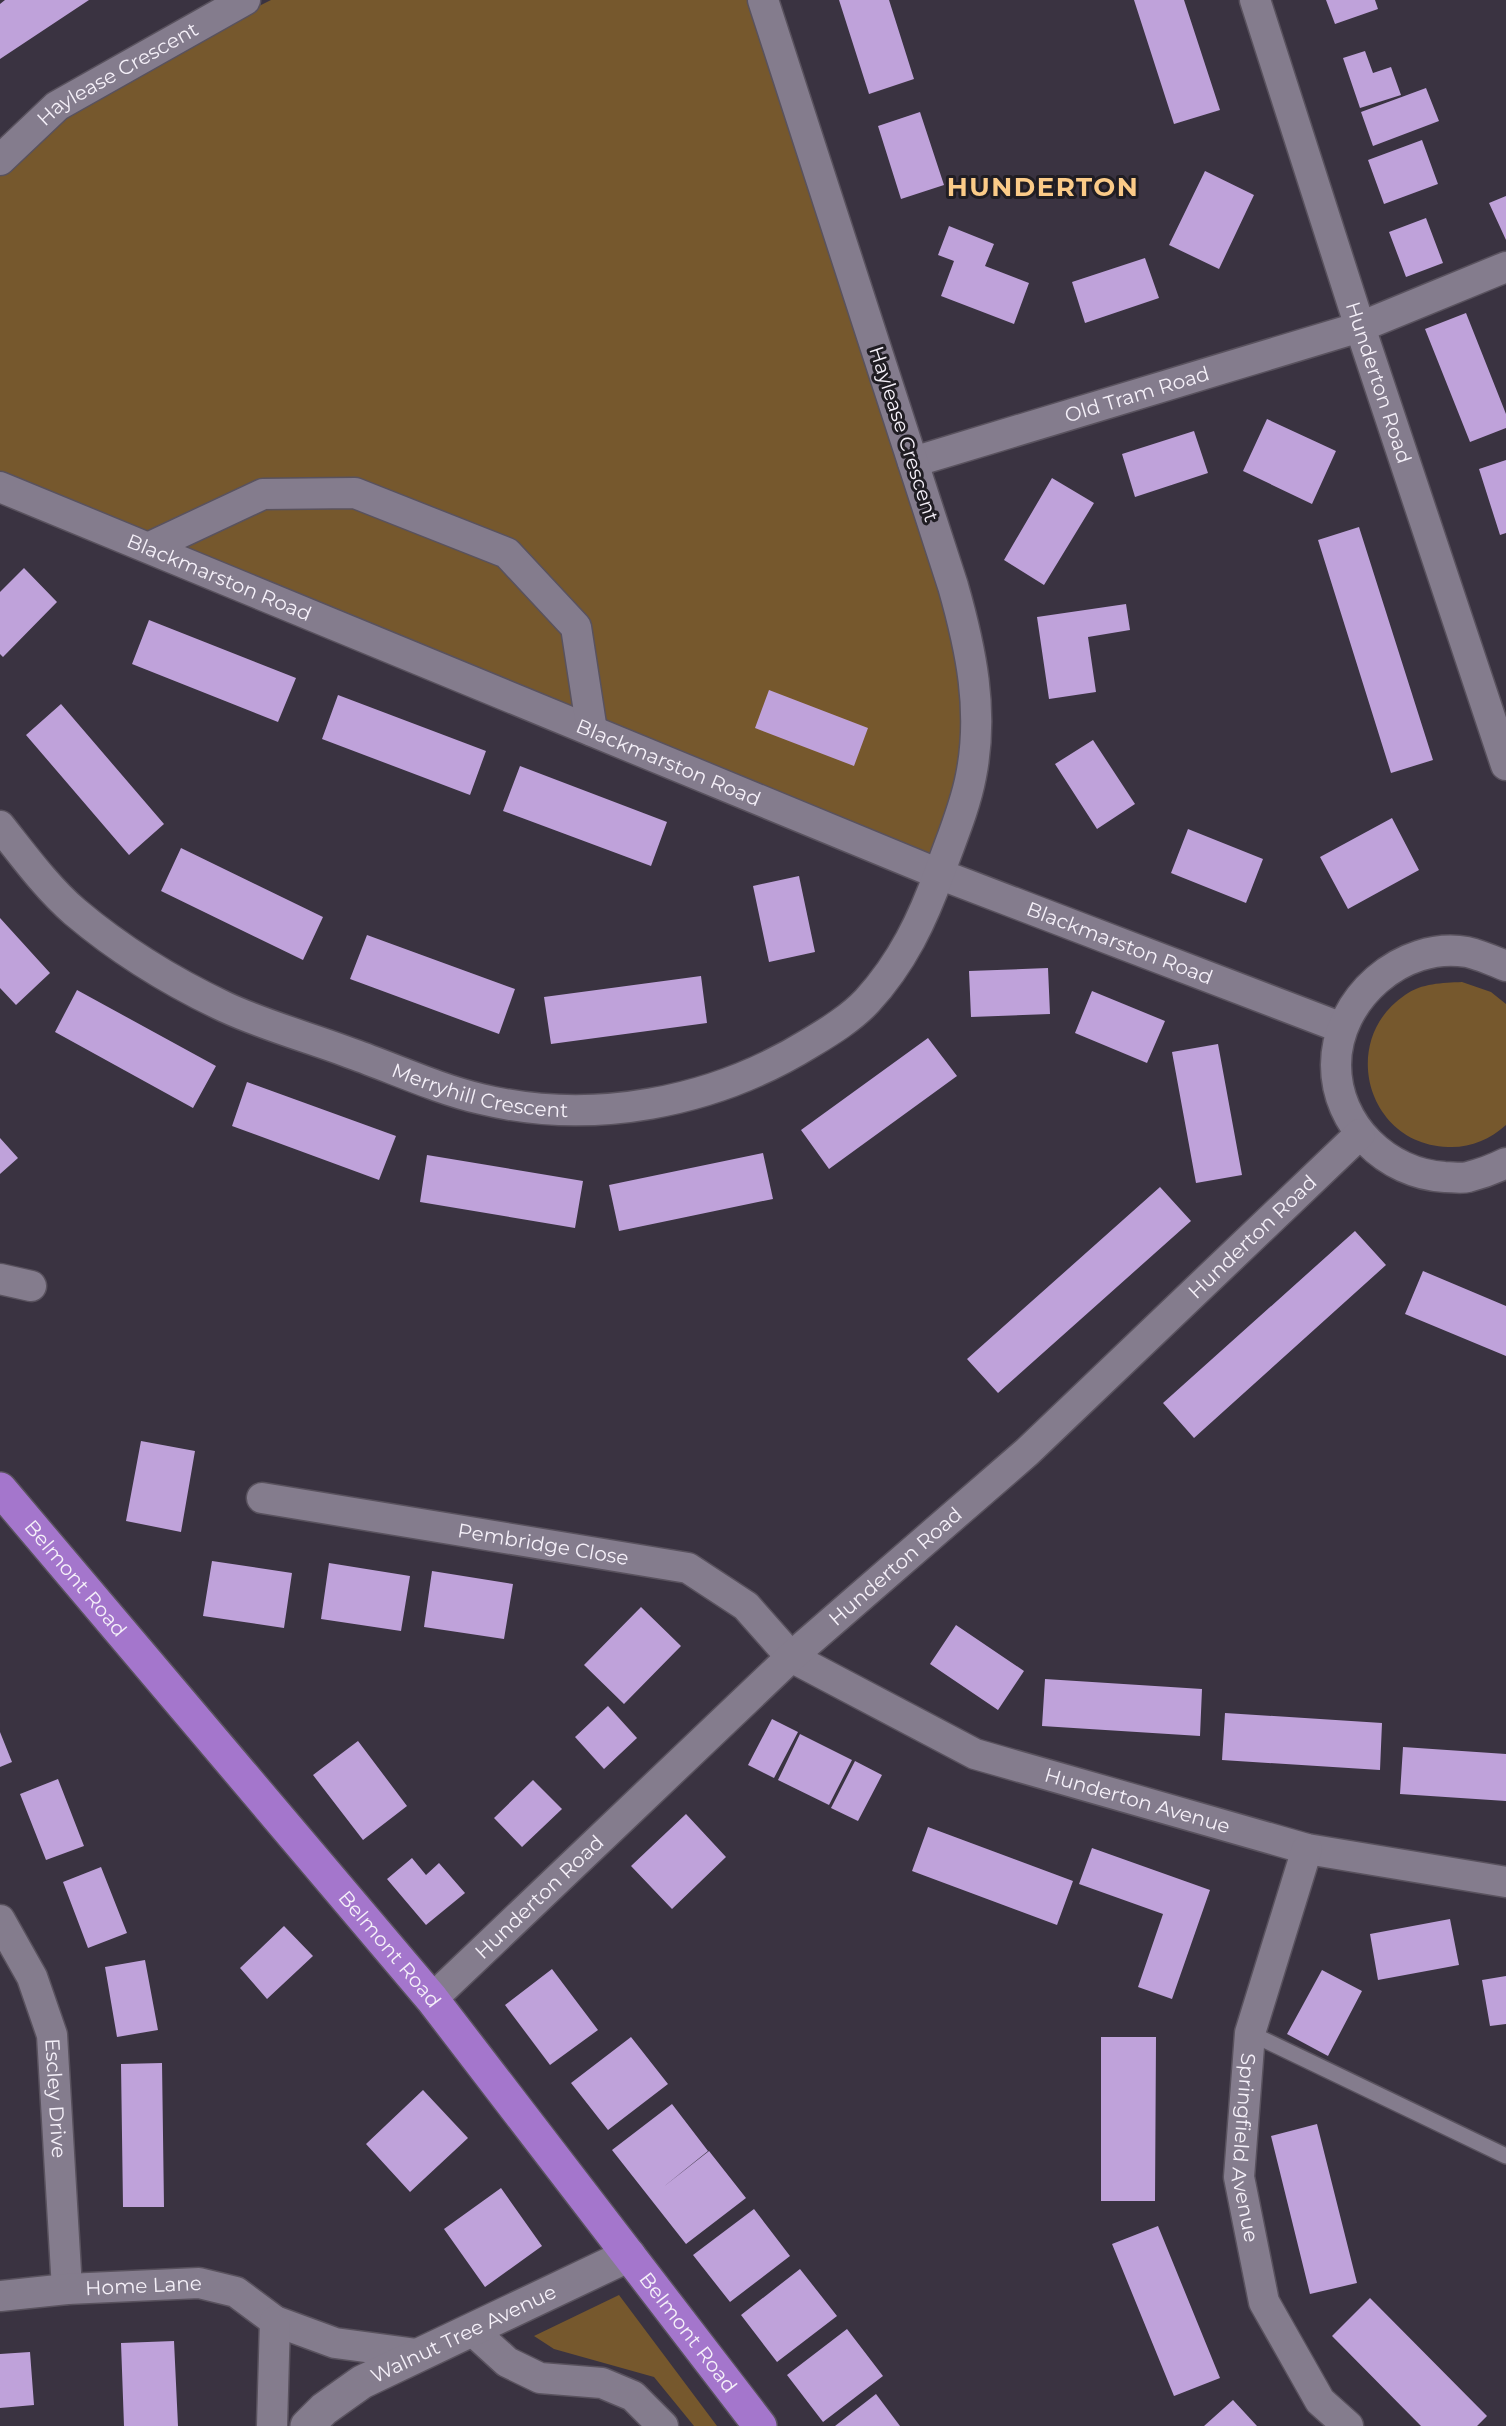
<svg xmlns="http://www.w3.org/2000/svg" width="1506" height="2426" viewBox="0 0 1506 2426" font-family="Montserrat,sans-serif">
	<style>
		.green { fill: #76582d }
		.building { fill: #bfa2da }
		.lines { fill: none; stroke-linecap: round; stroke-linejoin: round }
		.service-casing { stroke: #59525e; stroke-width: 18 }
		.minor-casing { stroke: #59525e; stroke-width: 33 }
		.tertiary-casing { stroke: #59525e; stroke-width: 36 }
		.trunk-casing { stroke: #59525e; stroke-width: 36 }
		.service { stroke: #847c8d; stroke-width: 15 }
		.minor { stroke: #847c8d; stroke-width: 30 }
		.tertiary { stroke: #847c8d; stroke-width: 33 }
		.trunk { stroke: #a476cc; stroke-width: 33 }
		.labels { text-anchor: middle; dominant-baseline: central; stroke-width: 6; stroke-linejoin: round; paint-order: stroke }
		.street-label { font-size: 20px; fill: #f5f0f9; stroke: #201d23 }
		.district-label { font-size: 26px; font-weight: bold; letter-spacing: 1.5px; fill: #fbcb88; stroke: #201d23 }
	</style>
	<rect width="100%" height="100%" fill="#3a3341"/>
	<path class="green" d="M 271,0 L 759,0 L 913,462 L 977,733 L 939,874 L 0,490 L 0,173 L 57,106 Z
		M 1462,982 L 1491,992 L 1506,1004 L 1506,1125 C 1489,1140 1470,1148 1448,1147 C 1367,1145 1338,1040 1405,995 C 1422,983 1442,983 1462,982 Z
		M 619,2295 L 717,2426 L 694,2426 L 654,2377 L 554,2349 L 534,2336 Z"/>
	<path class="building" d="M 5,0 L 89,0 L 0,59 L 0,4 Z
		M 839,0 L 889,0 L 914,79 L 869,94 Z
		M 1134,0 L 1184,0 L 1220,110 L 1174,124 Z
		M 1326,0 L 1375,0 L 1378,9 L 1335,24 Z
		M 1365,51 L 1373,73 L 1391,67 L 1401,95 L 1360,108 L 1343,58 Z
		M 1426,88 L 1439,121 L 1373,146 L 1361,112 Z
		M 920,112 L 944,185 L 901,199 L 878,126 Z
		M 1422,140 L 1438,184 L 1384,204 L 1368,160 Z
		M 1205,171 L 1254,195 L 1219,269 L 1169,245 Z
		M 1506,196 L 1506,240 L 1489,203 Z
		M 1426,218 L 1443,263 L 1406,277 L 1389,232 Z
		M 949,226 L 994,244 L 985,266 L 1029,283 L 1014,324 L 941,296 L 954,261 L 938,255 Z
		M 1145,258 L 1159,298 L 1085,323 L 1072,282 Z
		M 1466,313 L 1506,414 L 1506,428 L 1470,442 L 1425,329 Z
		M 1267,419 L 1336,451 L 1312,504 L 1243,471 Z
		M 1194,431 L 1208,473 L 1135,497 L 1122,454 Z
		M 1506,460 L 1506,533 L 1500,535 L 1479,469 Z
		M 1052,478 L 1094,503 L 1044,585 L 1004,560 Z
		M 1359,527 L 1433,760 L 1391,773 L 1318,540 Z
		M 24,568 L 57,602 L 3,657 L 0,654 L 0,592 Z
		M 1126,604 L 1130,630 L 1088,637 L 1096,692 L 1049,699 L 1037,617 Z
		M 149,620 L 296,678 L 278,722 L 132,664 Z
		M 769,690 L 868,728 L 854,766 L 755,728 Z
		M 338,695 L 486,751 L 470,795 L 322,739 Z
		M 61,704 L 164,824 L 129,855 L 26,735 Z
		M 1093,740 L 1135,804 L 1097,829 L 1055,764 Z
		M 520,766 L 667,822 L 651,866 L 503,811 Z
		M 1392,818 L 1419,870 L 1348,909 L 1320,857 Z
		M 1188,829 L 1263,859 L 1246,903 L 1171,873 Z
		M 181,848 L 323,917 L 303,960 L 161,891 Z
		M 799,876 L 815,952 L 769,962 L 753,886 Z
		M 0,918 L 50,973 L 16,1005 L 0,988 Z
		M 367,935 L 515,989 L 499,1034 L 350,979 Z
		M 1048,968 L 1050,1014 L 971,1017 L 969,971 Z
		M 701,976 L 707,1023 L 551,1044 L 544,997 Z
		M 77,990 L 216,1066 L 193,1108 L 55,1032 Z
		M 1092,991 L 1165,1021 L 1147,1063 L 1075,1033 Z
		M 928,1038 L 957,1076 L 829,1169 L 801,1130 Z
		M 1218,1044 L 1242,1175 L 1196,1183 L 1172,1052 Z
		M 247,1082 L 396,1136 L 379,1180 L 232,1126 Z
		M 0,1138 L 18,1158 L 0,1174 Z
		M 763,1153 L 773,1199 L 619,1231 L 609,1185 Z
		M 427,1155 L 583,1181 L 575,1228 L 420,1202 Z
		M 1160,1187 L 1191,1221 L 998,1393 L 967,1359 Z
		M 1355,1231 L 1386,1265 L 1194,1438 L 1163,1403 Z
		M 1423,1271 L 1506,1306 L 1506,1356 L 1405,1314 Z
		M 141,1441 L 195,1451 L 181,1532 L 126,1521 Z
		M 212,1561 L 292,1573 L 284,1628 L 203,1616 Z
		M 329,1563 L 410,1576 L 401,1631 L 321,1619 Z
		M 432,1571 L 513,1584 L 504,1639 L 424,1627 Z
		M 641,1607 L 681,1646 L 624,1704 L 584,1665 Z
		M 956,1625 L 1024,1671 L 998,1710 L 930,1664 Z
		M 1045,1679 L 1202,1689 L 1200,1736 L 1042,1726 Z
		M 608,1706 L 637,1738 L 604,1769 L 575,1737 Z
		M 1225,1713 L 1382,1723 L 1380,1770 L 1222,1760 Z
		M 772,1719 L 798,1732 L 774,1778 L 748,1765 Z
		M 0,1732 L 12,1762 L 0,1767 Z
		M 800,1734 L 852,1760 L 829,1805 L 778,1780 Z
		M 358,1741 L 407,1806 L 363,1840 L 313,1775 Z
		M 1403,1747 L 1506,1754 L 1506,1801 L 1400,1794 Z
		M 855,1761 L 882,1775 L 858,1821 L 831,1808 Z
		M 58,1779 L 84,1846 L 46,1860 L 20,1794 Z
		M 533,1780 L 562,1809 L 522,1847 L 494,1818 Z
		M 686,1814 L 726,1857 L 672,1909 L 631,1866 Z
		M 928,1827 L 1073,1881 L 1057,1925 L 912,1871 Z
		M 1092,1848 L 1210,1890 L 1172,1999 L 1138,1987 L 1163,1914 L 1079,1884 Z
		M 412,1858 L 426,1875 L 439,1863 L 465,1893 L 426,1925 L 387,1879 Z
		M 101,1867 L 127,1933 L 88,1948 L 63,1882 Z
		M 1450,1919 L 1459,1965 L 1378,1980 L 1370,1934 Z
		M 284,1926 L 313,1956 L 267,1999 L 240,1968 Z
		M 145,1960 L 158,2030 L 117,2037 L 105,1967 Z
		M 552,1969 L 598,2030 L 550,2065 L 505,2005 Z
		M 1322,1970 L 1362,1991 L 1328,2056 L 1287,2034 Z
		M 1506,1976 L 1506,2024 L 1490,2026 L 1482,1980 Z
		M 631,2037 L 668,2084 L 608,2130 L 571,2083 Z
		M 1101,2037 L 1156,2037 L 1155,2201 L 1101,2201 Z
		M 162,2063 L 164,2207 L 123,2207 L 121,2064 Z
		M 423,2090 L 468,2138 L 410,2192 L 366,2144 Z
		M 672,2104 L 708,2151 L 662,2188 L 709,2151 L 746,2198 L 686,2244 L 612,2150 Z
		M 1317,2124 L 1357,2283 L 1310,2294 L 1271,2136 Z
		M 501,2188 L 542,2246 L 485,2287 L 444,2229 Z
		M 754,2209 L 790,2256 L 730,2302 L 693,2255 Z
		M 1158,2226 L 1220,2378 L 1174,2396 L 1112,2244 Z
		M 800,2269 L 837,2316 L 777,2362 L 741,2315 Z
		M 1370,2298 L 1487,2416 L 1477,2426 L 1421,2426 L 1332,2336 Z
		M 847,2329 L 883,2376 L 823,2422 L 787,2375 Z
		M 174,2341 L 178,2426 L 124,2426 L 121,2343 Z
		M 30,2352 L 34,2405 L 0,2408 L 0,2354 Z
		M 876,2394 L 900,2426 L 835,2426 Z
		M 1233,2400 L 1257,2426 L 1204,2426 Z"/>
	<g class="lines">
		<defs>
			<path id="service" d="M 1250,2033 L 1506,2156"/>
			<g id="minor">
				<path id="s1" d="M 1255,0 L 1360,327 L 1506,765"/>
				<path id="s2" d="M 0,160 L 57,106 L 245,0"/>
				<path id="s3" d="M 913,462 L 1360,327 L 1506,267"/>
				<path id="s4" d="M 0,487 L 939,874 L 1342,1028"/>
				<path d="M 150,547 L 263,494 L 355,493 L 507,553 L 576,627 L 592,731"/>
				<path id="s5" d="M 0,826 C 23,855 47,888 75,912 C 120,950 172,982 225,1007 C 266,1026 311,1038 353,1054 C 395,1069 438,1089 481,1099 C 592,1126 713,1103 810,1043 C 830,1031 851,1018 867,1001 C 902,963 923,919 940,871 C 951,840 965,808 971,776 C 984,711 971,649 953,586 L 763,0"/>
				<path d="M 1506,966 C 1494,961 1480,955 1467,952 C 1402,941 1336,999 1336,1065 C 1336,1125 1387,1174 1445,1177 C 1452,1177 1461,1179 1468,1177 C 1480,1174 1494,1169 1506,1163"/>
				<path d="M 0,1279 L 31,1286"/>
				<path id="s6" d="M 262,1498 L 688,1568 L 746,1606 L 791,1657 L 975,1754 L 1307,1849 L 1506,1882"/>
				<path id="s7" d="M 1307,1849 L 1250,2033 L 1239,2177 L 1264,2302 L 1320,2401 L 1348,2426"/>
				<path id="s8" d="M 0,1920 L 32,1977 L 52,2035 L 67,2289"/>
				<path id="s9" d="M 432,1999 L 791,1657 L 1027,1452 L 1360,1134"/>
				<path id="s10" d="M 0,2296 L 67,2289 L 199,2283 L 236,2292 L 275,2321 L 335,2343 L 417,2354"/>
				<path d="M 473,2331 L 507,2362 L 540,2378 L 602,2383 L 633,2396 L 663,2426"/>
				<path d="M 272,2426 L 275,2321"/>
			</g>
			<g id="tertiary">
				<path id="s11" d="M 307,2426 L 324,2409 L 362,2382 L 629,2255"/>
			</g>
			<g id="trunk">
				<path id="s12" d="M 0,1489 L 432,1999 L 760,2426"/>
			</g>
		</defs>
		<use href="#service" class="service-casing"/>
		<use href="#minor" class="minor-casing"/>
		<use href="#tertiary" class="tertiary-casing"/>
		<use href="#trunk" class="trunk-casing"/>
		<use href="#service" class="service"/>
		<use href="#minor" class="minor"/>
		<use href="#tertiary" class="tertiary"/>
		<use href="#trunk" class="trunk"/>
	</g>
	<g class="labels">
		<g class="street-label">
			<text stroke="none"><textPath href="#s2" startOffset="147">Haylease Crescent</textPath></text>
			<text stroke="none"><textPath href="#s1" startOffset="402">Hunderton Road</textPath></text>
			<text stroke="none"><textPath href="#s3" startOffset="234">Old Tram Road</textPath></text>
			<text transform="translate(904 434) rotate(72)">Haylease Crescent</text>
			<text stroke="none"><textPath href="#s4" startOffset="237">Blackmarston Road</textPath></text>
			<text stroke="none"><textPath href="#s4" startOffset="723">Blackmarston Road</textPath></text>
			<text stroke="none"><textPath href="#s4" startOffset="1209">Blackmarston Road</textPath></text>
			<text stroke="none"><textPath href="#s5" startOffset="562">Merryhill Crescent</textPath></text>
			<text stroke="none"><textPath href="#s9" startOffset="1120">Hunderton Road</textPath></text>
			<text stroke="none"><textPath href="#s6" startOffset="285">Pembridge Close</textPath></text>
			<text stroke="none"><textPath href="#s9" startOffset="634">Hunderton Road</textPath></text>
			<text stroke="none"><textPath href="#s12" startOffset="117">Belmont Road</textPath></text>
			<text stroke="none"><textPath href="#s6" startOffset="946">Hunderton Avenue</textPath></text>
			<text stroke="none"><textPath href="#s9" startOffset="148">Hunderton Road</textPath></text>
			<text stroke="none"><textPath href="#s12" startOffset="603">Belmont Road</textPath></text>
			<text stroke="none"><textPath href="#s8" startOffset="190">Escley Drive</textPath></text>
			<text stroke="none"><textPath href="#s7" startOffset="308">Springfield Avenue</textPath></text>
			<text stroke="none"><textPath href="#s10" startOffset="144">Home Lane</textPath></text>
			<text stroke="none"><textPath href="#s12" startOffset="1089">Belmont Road</textPath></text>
			<text stroke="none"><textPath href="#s11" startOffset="183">Walnut Tree Avenue</textPath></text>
		</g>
		<g class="district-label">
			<text x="1043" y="187">HUNDERTON</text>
		</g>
	</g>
</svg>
